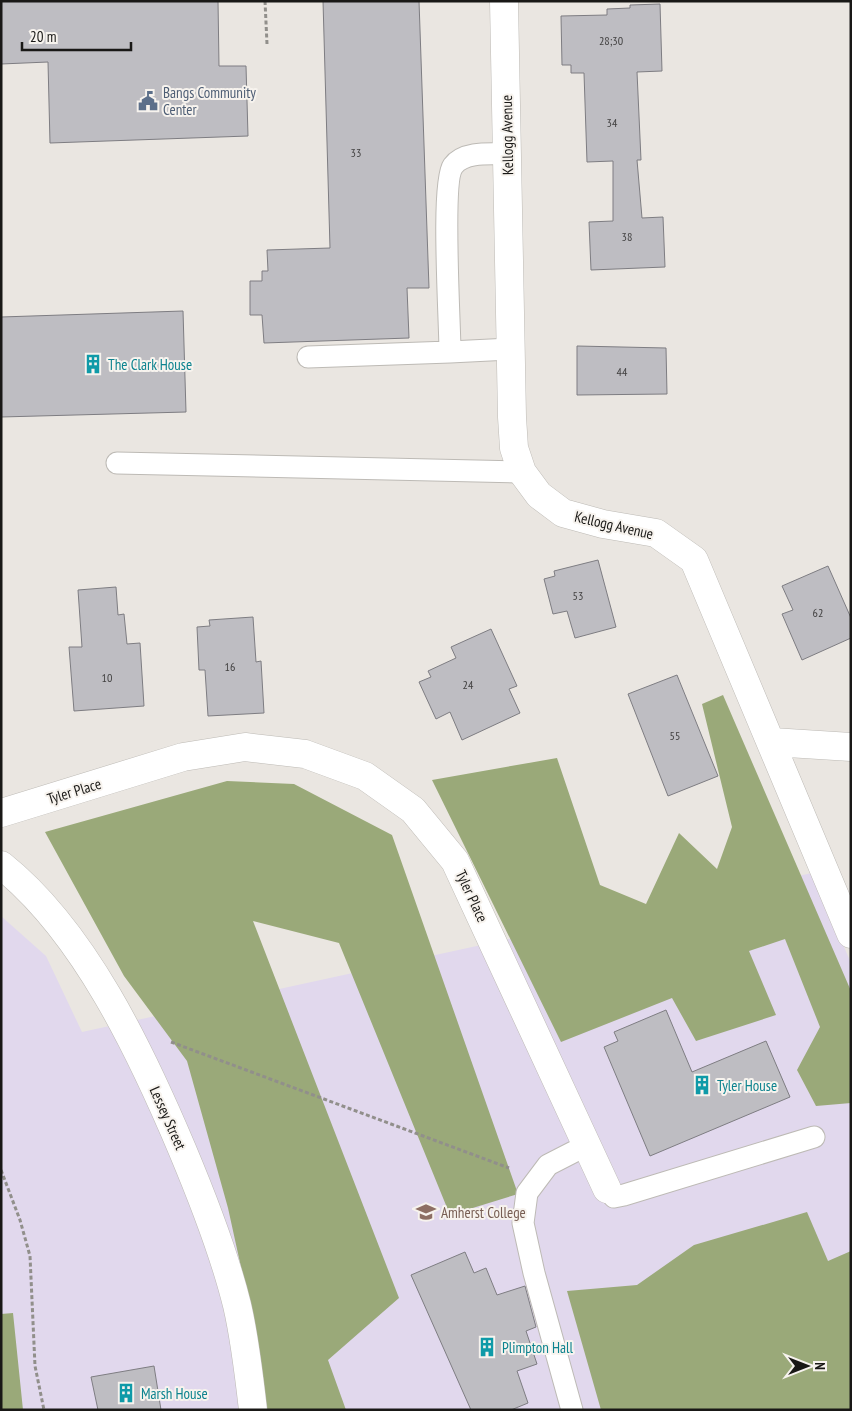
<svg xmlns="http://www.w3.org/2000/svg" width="852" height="1411" viewBox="0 0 852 1411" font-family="'PT Sans Narrow',sans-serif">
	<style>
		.education { fill: #e1d8ed }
		.forest { fill: #9aa979 }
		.building { fill: #bebdc2; stroke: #7e7d82 }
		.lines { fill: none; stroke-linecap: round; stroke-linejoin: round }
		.service-casing { stroke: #bdbab5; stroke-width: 23 }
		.minor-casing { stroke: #bdbab5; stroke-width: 29 }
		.path { stroke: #918f8b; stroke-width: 3; stroke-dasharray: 4 2.5; stroke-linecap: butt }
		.service { stroke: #fff; stroke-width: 21 }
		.minor { stroke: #fff; stroke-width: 28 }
		.labels { text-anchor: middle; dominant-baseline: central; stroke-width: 4; stroke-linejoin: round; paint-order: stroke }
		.number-label { font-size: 12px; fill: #424141 }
		.service-label { font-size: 15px; fill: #4e5e75; stroke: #f7f3ee; text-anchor: start }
		.street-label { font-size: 15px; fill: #191816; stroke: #f7f3ee }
		.culture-label { font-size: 15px; fill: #0d838f; stroke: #f7f3ee; text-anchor: start }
		.education-label { font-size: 15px; fill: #785e54; stroke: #f7f3ee; text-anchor: start }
	</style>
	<rect width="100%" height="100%" fill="#eae6e1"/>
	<path class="education" d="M 812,873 L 851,963 L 851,1392 L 820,1410 L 1,1410 L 1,916 L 46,956 L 82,1032 Z"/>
	<path class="forest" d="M 723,695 L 851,991 L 851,1103 L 816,1106 L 797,1070 L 820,1027 L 785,939 L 749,951 L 776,1015 L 696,1041 L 672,998 L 561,1042 L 432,780 L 557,758 L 600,885 L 646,904 L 679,833 L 717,869 L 732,827 L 702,704 Z
		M 227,781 L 294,784 L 392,835 L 518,1194 L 450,1215 L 339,943 L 253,921 L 399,1298 L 328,1360 L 346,1410 L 265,1410 L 255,1331 L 228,1208 L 187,1061 L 124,976 L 45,832 Z
		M 807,1212 L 828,1261 L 851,1251 L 851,1410 L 601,1410 L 567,1291 L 637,1285 L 694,1245 Z
		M 13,1313 L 23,1410 L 1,1410 L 1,1314 Z"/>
	<path class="building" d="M 1,1 L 218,1 L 219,66 L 246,66 L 248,136 L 50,143 L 48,62 L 1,64 Z
		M 323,1 L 419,1 L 429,288 L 407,288 L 409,338 L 264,343 L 262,315 L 250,315 L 250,281 L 262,281 L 262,271 L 268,271 L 267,250 L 330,248 Z
		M 660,4 L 662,71 L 637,72 L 641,160 L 637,160 L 642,218 L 663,217 L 665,267 L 591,270 L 589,222 L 613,221 L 613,161 L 587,162 L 584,73 L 571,73 L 571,65 L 562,65 L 561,16 L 607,15 L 607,9 L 630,8 L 630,5 Z
		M 183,311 L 186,412 L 1,417 L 1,317 Z
		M 577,346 L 666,348 L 667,394 L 577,395 Z
		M 598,560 L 616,627 L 575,638 L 567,611 L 553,614 L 544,579 L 555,576 L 554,571 Z
		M 828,566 L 851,618 L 851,638 L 802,660 L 782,614 L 793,610 L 782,586 Z
		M 116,587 L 118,615 L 124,614 L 127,644 L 140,643 L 144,706 L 74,711 L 69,647 L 82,647 L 78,590 Z
		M 253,617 L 256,662 L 261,661 L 264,713 L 208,716 L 205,670 L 199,670 L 197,627 L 210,626 L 209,620 Z
		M 491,629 L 517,686 L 509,689 L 520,713 L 462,740 L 450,712 L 436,719 L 419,682 L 431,677 L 428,671 L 456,658 L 451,647 Z
		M 677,675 L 718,776 L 668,796 L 628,694 Z
		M 666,1010 L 692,1072 L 766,1041 L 790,1097 L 650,1156 L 604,1047 L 618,1041 L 614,1032 Z
		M 465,1252 L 474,1273 L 486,1268 L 497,1295 L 525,1286 L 536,1327 L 526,1331 L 537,1364 L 517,1371 L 528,1403 L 511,1410 L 471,1410 L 411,1275 Z
		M 154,1366 L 161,1410 L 98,1410 L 91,1377 Z"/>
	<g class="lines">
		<defs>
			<path id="service" d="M 507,154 C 491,154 464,151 453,166 C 441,182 450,323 450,352 L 511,349
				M 308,357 L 450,352
				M 117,463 L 522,472
				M 607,1189 L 614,1197 L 624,1195 L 814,1137
				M 572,1410 L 534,1273 L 523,1223 L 527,1193 L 548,1165 L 587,1145"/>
			<path id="minor" d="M 504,1 L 512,417 L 514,448 L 522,472 L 539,495 L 563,513 L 603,524 L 656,533 L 694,560 L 851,934
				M 772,742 L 851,747
				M 1,813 L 183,757 L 245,747 L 305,754 L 365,776 L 413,810 L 455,861 L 607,1189
				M 1,865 C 84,931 141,1052 182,1149 C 203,1199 224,1252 237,1305 C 245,1339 249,1375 253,1410"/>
		</defs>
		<use href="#service" class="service-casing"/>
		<use href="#minor" class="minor-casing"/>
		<path class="path" d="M 265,1 L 267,44
			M 171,1042 L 509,1168
			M 1,1170 L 20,1220 L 30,1256 L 35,1366 L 44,1410"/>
		<use href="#service" class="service"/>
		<use href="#minor" class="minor"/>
	</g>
	<defs>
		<symbol id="civic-bare" viewBox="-9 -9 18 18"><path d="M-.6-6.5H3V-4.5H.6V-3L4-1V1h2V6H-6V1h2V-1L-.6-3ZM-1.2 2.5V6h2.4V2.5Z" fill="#5c6f8a" stroke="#f7f3ee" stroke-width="2.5" paint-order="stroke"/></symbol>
		<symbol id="building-bare" viewBox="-9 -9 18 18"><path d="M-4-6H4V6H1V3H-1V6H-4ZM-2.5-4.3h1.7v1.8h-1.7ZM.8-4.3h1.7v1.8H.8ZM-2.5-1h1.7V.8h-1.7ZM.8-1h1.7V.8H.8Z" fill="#0f9aa8" stroke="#f7f3ee" stroke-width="2.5" paint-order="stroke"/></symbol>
		<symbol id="university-bare" viewBox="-9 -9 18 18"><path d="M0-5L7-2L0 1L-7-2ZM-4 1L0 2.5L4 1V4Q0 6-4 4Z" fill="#8d6e63" stroke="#f7f3ee" stroke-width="2.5" paint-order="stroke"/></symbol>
	</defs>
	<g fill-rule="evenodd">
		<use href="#civic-bare" x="134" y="87" width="28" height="28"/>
		<use href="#building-bare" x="79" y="350" width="28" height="28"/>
		<use href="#building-bare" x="688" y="1071" width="28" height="28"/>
		<use href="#university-bare" x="412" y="1198" width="28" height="28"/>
		<use href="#building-bare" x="473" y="1333" width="28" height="28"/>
		<use href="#building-bare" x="112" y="1379" width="28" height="28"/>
	</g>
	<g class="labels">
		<g class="number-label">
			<text x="611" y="40">28;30</text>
			<text x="612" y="122">34</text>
			<text x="356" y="152">33</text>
			<text x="627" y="236">38</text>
			<text x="622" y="371">44</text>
			<text x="578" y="595">53</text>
			<text x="818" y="612">62</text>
			<text x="230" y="666">16</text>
			<text x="107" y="677">10</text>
			<text x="468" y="684">24</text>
			<text x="675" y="735">55</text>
		</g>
		<g class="service-label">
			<text x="163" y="92">Bangs Community<tspan x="163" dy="17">Center</tspan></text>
		</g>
		<g class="street-label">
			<text transform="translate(507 135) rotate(-91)">Kellogg Avenue</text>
			<text transform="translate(614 525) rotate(13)">Kellogg Avenue</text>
			<text transform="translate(74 791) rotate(-17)">Tyler Place</text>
			<text transform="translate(472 896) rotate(65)">Tyler Place</text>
			<text transform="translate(168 1118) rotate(66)">Lessey Street</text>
		</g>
		<g class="culture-label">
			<text x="108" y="364">The Clark House</text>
			<text x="717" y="1085">Tyler House</text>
			<text x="502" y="1347">Plimpton Hall</text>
			<text x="141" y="1393">Marsh House</text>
		</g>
		<g class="education-label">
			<text x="441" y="1212">Amherst College</text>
		</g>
	</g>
	<rect width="852" height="1411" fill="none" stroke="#191816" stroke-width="5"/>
	<g transform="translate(807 1366) rotate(90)" stroke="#f7f3ee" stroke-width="4" paint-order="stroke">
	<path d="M0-4L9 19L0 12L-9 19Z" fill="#191816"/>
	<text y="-8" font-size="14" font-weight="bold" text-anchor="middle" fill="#191816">N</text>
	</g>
	<path d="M22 42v8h109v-8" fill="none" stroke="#191816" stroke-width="2.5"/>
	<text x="30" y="42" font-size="15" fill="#191816" stroke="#f7f3ee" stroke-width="4" paint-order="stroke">20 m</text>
</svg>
